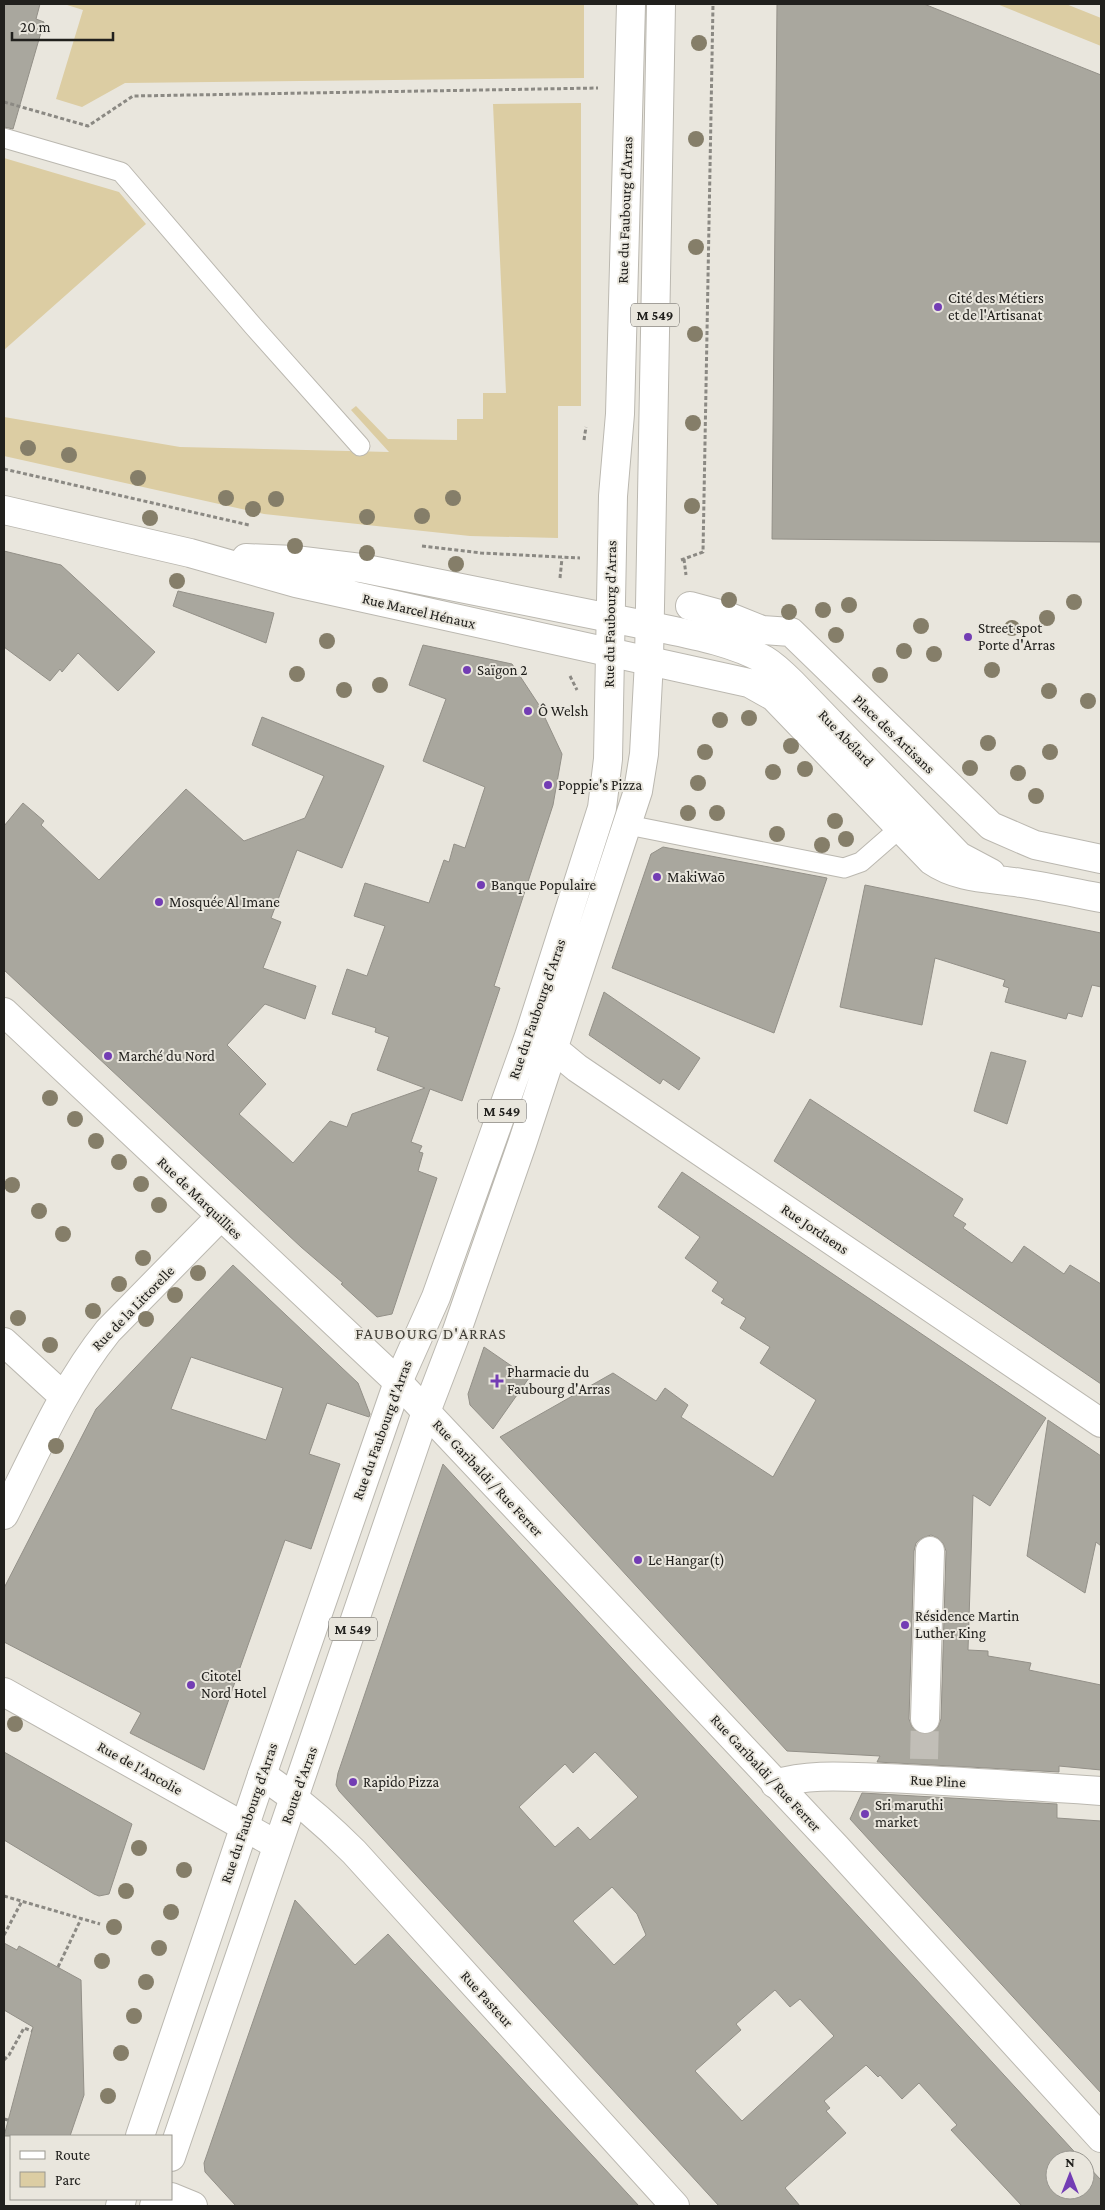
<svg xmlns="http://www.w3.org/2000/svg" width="1105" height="2210" viewBox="0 0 1105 2210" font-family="'Crimson Pro',serif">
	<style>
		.green { fill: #dccda3 }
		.building { fill: #a9a79e; stroke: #939088; fill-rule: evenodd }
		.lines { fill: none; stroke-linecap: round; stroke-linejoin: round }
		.minor-tunnel { stroke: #c1beb7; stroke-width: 28; stroke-dasharray: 28 14; stroke-linecap: butt }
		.service-casing { stroke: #bbb8b0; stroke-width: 21 }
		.pedestrian-casing { stroke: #bbb8b0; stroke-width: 30 }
		.minor-casing { stroke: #bbb8b0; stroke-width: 30 }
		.tertiary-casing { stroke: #bbb8b0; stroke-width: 30 }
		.primary-casing { stroke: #bbb8b0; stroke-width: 30 }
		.path { stroke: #8b8983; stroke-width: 3; stroke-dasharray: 4 2.5; stroke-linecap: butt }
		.service { stroke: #fff; stroke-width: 19 }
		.pedestrian { stroke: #fff; stroke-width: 28 }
		.minor { stroke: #fff; stroke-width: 28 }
		.tertiary { stroke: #fff; stroke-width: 28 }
		.primary { stroke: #fff; stroke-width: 28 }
		.tree { fill: #857e69 }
		.poi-dot { fill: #733db4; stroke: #e9e6dd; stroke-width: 2 }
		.labels { text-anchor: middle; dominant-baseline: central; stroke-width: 4; stroke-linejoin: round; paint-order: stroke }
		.shield { fill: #e9e6dd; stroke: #5d5b57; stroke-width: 1 }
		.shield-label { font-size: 14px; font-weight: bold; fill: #21201d }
		.street-label { font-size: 15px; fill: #21201d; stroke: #e9e6dd }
		.poi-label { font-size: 15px; fill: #21201d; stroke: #e9e6dd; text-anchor: start }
		.neighbourhood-label { font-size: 16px; letter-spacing: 1px; fill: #413e37; stroke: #e9e6dd }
	</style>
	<rect width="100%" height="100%" fill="#e9e6dd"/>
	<path class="green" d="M 64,4 L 584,4 L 584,78 L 125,83 L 82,107 L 56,99 L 83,10 Z
		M 997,4 L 1066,4 L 1101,18 L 1101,46 Z
		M 581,103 L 581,406 L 558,406 L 558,538 L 470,536 L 264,514 L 4,456 L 4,417 L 180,447 L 389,452 L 351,410 L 356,406 L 388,439 L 457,440 L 457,419 L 483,419 L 483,393 L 506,393 L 493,104 Z
		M 4,158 L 119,192 L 146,224 L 4,350 Z"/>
	<path class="building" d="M 4,4 L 40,4 L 36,19 L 44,22 L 13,129 L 4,127 Z
		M 777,4 L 924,4 L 1101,75 L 1101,542 L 772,539 Z
		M 4,551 L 61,565 L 155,652 L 118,691 L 78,653 L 62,672 L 60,669 L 50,681 L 4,647 Z
		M 178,591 L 274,613 L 266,643 L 173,606 Z
		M 423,645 L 512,664 L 539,705 L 562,754 L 553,805 L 494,986 L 500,988 L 462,1101 L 430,1089 L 411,1142 L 422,1146 L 419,1152 L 423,1153 L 418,1171 L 437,1178 L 392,1314 L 377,1317 L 341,1284 L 343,1283 L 301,1247 L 4,970 L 4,826 L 23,803 L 44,821 L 41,825 L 99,880 L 186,789 L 244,841 L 305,818 L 324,776 L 252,745 L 262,717 L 384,766 L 342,868 L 297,850 L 271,918 L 281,922 L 263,968 L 316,986 L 305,1019 L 265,1004 L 227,1045 L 266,1084 L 239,1114 L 293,1163 L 330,1121 L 347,1127 L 352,1114 L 425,1088 L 377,1070 L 389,1037 L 375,1032 L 376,1028 L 332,1014 L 347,969 L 367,976 L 385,926 L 354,916 L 365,883 L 429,903 L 444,860 L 449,862 L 454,844 L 465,848 L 485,787 L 423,761 L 446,699 L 409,685 Z
		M 663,847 L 827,878 L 774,1033 L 612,968 L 651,854 Z
		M 865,885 L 1101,933 L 1101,987 L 1092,985 L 1082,1017 L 1068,1013 L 1066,1019 L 1005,1002 L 1009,988 L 1003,986 L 1005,980 L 935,958 L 922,1025 L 840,1007 Z
		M 604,992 L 700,1058 L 679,1090 L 663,1079 L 660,1084 L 589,1035 Z
		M 991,1052 L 1026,1061 L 1007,1124 L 974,1111 Z
		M 810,1099 L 963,1199 L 953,1216 L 966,1224 L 963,1228 L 1012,1263 L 1024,1246 L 1064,1274 L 1070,1265 L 1101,1284 L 1101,1384 L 774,1161 Z
		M 682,1172 L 1046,1418 L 990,1506 L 973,1495 L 968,1650 L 988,1651 L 988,1656 L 1031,1663 L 1029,1670 L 1101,1685 L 1101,1770 L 1059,1766 L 1059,1772 L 877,1762 L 880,1756 L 787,1751 L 500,1437 L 613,1373 L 656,1401 L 665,1388 L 688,1405 L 681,1417 L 773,1477 L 816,1400 L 760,1363 L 770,1347 L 740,1328 L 746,1318 L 721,1303 L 724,1299 L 712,1291 L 718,1282 L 685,1258 L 700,1237 L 658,1207 ZM 931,1535 L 938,1538 L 943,1543 L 946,1551 L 941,1719 L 938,1727 L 933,1732 L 924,1735 L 917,1732 L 912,1727 L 909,1719 L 914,1551 L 916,1543 L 922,1538 Z
		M 233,1265 L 358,1383 L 370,1414 L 369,1417 L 327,1403 L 309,1454 L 340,1464 L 311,1549 L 285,1540 L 204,1770 L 130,1733 L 141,1713 L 4,1642 L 4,1588 L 96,1409 ZM 191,1357 L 283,1388 L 266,1440 L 171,1409 Z
		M 484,1347 L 529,1378 L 493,1429 L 470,1405 L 468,1394 Z
		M 1048,1420 L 1101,1456 L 1101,1546 L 1096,1542 L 1085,1593 L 1027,1556 Z
		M 443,1464 L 1082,2160 L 1055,2160 L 1055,2190 L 1085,2190 L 1085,2163 L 1101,2180 L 1101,2206 L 1022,2206 L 951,2130 L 957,2125 L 919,2083 L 902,2099 L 880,2075 L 878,2077 L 866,2065 L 824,2101 L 830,2108 L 826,2111 L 846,2133 L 785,2188 L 800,2206 L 719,2206 L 361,1815 L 339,1791 L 336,1785 L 338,1773 ZM 595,1752 L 638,1797 L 590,1840 L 578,1827 L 555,1847 L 519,1807 L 565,1764 L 573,1773 ZM 612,1887 L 637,1914 L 646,1935 L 614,1965 L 573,1921 ZM 775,1990 L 790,2007 L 800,1999 L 834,2036 L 742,2121 L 695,2071 L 741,2030 L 736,2024 Z
		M 4,1752 L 132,1824 L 109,1894 L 99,1896 L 94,1894 L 4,1840 Z
		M 862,1793 L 1057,1804 L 1057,1818 L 1101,1821 L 1101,2093 L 850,1819 Z
		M 295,1900 L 355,1965 L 388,1934 L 639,2206 L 236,2206 L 205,2172 L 204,2163 Z
		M 4,1943 L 17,1950 L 19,1946 L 81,1980 L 84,2095 L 70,2136 L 4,2136 L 33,2027 L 4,2010 Z"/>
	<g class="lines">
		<path class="minor-tunnel" d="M 924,1759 L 925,1719"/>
		<defs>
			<path id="service" d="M 4,138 L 121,172 L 254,327 L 360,446
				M 628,825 L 844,868 L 861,862 L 900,828"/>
			<path id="pedestrian" d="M 690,606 L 727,616 L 762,630 L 791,632 L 991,826 L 1035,845 L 1101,859"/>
			<path id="minor" d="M 4,510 L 190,553 L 296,583 L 749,683 L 774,697 L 932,861 C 958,879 990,878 1021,883 C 1048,887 1075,893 1101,898
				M 246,558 L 295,560 L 361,568 L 650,626 C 688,634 731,641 765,660 C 775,666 784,675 792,683 L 959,856 L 991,873
				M 4,1012 L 398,1382
				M 533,1037 L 554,1049 L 577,1068 L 1101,1423
				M 4,1342 L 64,1397
				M 4,1515 C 36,1452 64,1386 108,1331 L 220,1217
				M 4,1692 L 277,1845
				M 925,1719 L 930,1551
				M 262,1775 C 296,1798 325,1823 354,1852 L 675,2206
				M 775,1784 C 811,1773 848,1777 885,1778 C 957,1781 1029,1786 1101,1791
				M 171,2197 L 193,2206"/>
			<path id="tertiary" d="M 398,1382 L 836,1847 L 1101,2138"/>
			<path id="primary" d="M 140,2136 L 262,1775 L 398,1382 L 436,1297 L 529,1036 L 602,808 L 608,759 L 613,496 L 620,414 L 631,4
				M 171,2157 L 426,1412 L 454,1339 L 522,1144 L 638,791 L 644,754 L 649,661 L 661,4
				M 120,2206 L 122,2199
				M 154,2206 L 157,2199"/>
		</defs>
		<use href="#service" class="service-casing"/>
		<use href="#pedestrian" class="pedestrian-casing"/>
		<use href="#minor" class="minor-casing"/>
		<use href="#tertiary" class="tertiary-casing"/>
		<use href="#primary" class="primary-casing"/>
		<path class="path" d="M 4,102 L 88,126 L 133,96 L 598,88
			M 584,440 L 586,427
			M 4,469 L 249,525
			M 422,546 L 481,553 L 580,558
			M 684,559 L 686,575
			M 681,560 L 703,552 L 713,4
			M 560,578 L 562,558
			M 570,676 L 577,690
			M 4,1896 L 100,1924
			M 4,1935 L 22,1901
			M 58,1967 L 81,1919
			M 4,2060 L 9,2055 L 24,2028 L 32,2031
			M 4,2119 L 8,2120"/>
		<use href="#service" class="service"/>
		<use href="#pedestrian" class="pedestrian"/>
		<use href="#minor" class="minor"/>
		<use href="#tertiary" class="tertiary"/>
		<use href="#primary" class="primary"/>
	</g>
	<g class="tree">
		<circle cx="699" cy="43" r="8"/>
		<circle cx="696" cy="139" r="8"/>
		<circle cx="696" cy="247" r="8"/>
		<circle cx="695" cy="334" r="8"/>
		<circle cx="693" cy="423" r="8"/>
		<circle cx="28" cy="448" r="8"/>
		<circle cx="69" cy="455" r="8"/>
		<circle cx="138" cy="478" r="8"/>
		<circle cx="226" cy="498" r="8"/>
		<circle cx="453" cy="498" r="8"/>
		<circle cx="276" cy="499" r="8"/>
		<circle cx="692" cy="506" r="8"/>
		<circle cx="253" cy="509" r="8"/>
		<circle cx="422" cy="516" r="8"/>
		<circle cx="367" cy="517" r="8"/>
		<circle cx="150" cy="518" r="8"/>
		<circle cx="295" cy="546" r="8"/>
		<circle cx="367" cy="553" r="8"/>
		<circle cx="456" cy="564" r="8"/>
		<circle cx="177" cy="581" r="8"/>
		<circle cx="729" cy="600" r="8"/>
		<circle cx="1074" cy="602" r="8"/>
		<circle cx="849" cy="605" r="8"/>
		<circle cx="823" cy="610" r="8"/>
		<circle cx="789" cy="612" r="8"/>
		<circle cx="1047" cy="618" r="8"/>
		<circle cx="921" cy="626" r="8"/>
		<circle cx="1012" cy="628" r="8"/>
		<circle cx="836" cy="635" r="8"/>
		<circle cx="327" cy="641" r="8"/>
		<circle cx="904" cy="651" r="8"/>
		<circle cx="934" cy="654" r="8"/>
		<circle cx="992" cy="670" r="8"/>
		<circle cx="297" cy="674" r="8"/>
		<circle cx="880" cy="675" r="8"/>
		<circle cx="380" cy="685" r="8"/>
		<circle cx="344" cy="690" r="8"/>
		<circle cx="1049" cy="691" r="8"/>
		<circle cx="1088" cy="701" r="8"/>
		<circle cx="749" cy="718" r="8"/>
		<circle cx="720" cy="720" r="8"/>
		<circle cx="988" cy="743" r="8"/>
		<circle cx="791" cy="746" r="8"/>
		<circle cx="705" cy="752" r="8"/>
		<circle cx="1050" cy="752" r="8"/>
		<circle cx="970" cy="768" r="8"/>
		<circle cx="805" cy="769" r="8"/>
		<circle cx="773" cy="772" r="8"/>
		<circle cx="1018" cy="773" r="8"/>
		<circle cx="698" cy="783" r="8"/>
		<circle cx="1036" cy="796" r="8"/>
		<circle cx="688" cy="813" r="8"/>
		<circle cx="717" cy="813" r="8"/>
		<circle cx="835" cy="821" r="8"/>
		<circle cx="777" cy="834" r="8"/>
		<circle cx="846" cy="839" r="8"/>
		<circle cx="822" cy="845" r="8"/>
		<circle cx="50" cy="1098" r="8"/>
		<circle cx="75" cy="1119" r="8"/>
		<circle cx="96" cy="1141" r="8"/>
		<circle cx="119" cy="1162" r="8"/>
		<circle cx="141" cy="1184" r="8"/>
		<circle cx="12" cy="1185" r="8"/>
		<circle cx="159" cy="1205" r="8"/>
		<circle cx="39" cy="1211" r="8"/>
		<circle cx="63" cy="1234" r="8"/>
		<circle cx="143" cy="1258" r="8"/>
		<circle cx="198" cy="1273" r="8"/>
		<circle cx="119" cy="1284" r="8"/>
		<circle cx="175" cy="1295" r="8"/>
		<circle cx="93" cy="1311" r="8"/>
		<circle cx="18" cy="1318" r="8"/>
		<circle cx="146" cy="1319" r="8"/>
		<circle cx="50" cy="1345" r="8"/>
		<circle cx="56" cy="1446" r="8"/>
		<circle cx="15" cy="1724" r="8"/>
		<circle cx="139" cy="1848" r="8"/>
		<circle cx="184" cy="1870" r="8"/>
		<circle cx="126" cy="1891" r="8"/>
		<circle cx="171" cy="1912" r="8"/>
		<circle cx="114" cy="1927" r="8"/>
		<circle cx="159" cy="1948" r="8"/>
		<circle cx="102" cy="1961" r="8"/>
		<circle cx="146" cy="1982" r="8"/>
		<circle cx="134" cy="2016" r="8"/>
		<circle cx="121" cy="2053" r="8"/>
		<circle cx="108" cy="2096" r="8"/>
	</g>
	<g class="poi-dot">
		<circle cx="938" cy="307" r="5"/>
		<circle cx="968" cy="637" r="5"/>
		<circle cx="467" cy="670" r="5"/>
		<circle cx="528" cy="711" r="5"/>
		<circle cx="548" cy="785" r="5"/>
		<circle cx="657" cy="877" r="5"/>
		<circle cx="481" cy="885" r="5"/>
		<circle cx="159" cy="902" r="5"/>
		<circle cx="108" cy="1056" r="5"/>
		<path d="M494.5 1373.5h5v5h5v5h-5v5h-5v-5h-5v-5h5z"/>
		<circle cx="638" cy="1560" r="5"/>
		<circle cx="905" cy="1625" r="5"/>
		<circle cx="191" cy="1685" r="5"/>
		<circle cx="353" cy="1782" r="5"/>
		<circle cx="865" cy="1814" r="5"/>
	</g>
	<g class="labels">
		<g class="shield">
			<rect x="631" y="303.5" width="48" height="23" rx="4"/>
			<rect x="478" y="1099.5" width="48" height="23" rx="4"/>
			<rect x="329" y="1617.5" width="48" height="23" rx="4"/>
		</g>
		<g class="shield-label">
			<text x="655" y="315">M 549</text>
			<text x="502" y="1111">M 549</text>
			<text x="353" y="1629">M 549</text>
		</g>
		<g class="street-label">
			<text transform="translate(625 210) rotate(-88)">Rue du Faubourg d'Arras</text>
			<text transform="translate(419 611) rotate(13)">Rue Marcel Hénaux</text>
			<text transform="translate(610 614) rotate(-89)">Rue du Faubourg d'Arras</text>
			<text transform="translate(894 734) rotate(44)">Place des Artisans</text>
			<text transform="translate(846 738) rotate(46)">Rue Abélard</text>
			<text transform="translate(537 1009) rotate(-71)">Rue du Faubourg d'Arras</text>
			<text transform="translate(200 1198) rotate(44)">Rue de Marquillies</text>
			<text transform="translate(815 1229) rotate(34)">Rue Jordaens</text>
			<text transform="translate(133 1308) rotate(-46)">Rue de la Littorelle</text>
			<text transform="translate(382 1430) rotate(-70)">Rue du Faubourg d'Arras</text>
			<text transform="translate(488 1478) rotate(47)">Rue Garibaldi / Rue Ferrer</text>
			<text transform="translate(140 1768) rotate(29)">Rue de l'Ancolie</text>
			<text transform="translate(766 1773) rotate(47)">Rue Garibaldi / Rue Ferrer</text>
			<text transform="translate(938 1781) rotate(3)">Rue Pline</text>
			<text transform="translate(299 1785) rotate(-70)">Route d'Arras</text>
			<text transform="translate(249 1813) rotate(-71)">Rue du Faubourg d'Arras</text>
			<text transform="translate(487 1999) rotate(48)">Rue Pasteur</text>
		</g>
		<g class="poi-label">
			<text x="948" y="298">Cité des Métiers<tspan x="948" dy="17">et de l'Artisanat</tspan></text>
			<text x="978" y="628">Street spot<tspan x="978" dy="17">Porte d'Arras</tspan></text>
			<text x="477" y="670">Saïgon 2</text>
			<text x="538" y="711">Ô Welsh</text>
			<text x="558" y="785">Poppie's Pizza</text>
			<text x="667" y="877">MakiWaō</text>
			<text x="491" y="885">Banque Populaire</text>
			<text x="169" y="902">Mosquée Al Imane</text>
			<text x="118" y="1056">Marché du Nord</text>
			<text x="507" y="1372">Pharmacie du<tspan x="507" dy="17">Faubourg d'Arras</tspan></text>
			<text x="648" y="1560">Le Hangar(t)</text>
			<text x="915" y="1616">Résidence Martin<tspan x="915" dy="17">Luther King</tspan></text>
			<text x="201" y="1676">Citotel<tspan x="201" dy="17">Nord Hotel</tspan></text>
			<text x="363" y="1782">Rapido Pizza</text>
			<text x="875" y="1805">Sri maruthi<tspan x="875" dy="17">market</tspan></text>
		</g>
		<g class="neighbourhood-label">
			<text x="431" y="1333">FAUBOURG D'ARRAS</text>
		</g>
	</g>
	<rect width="1105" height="2210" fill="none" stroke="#21201d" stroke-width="10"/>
	<rect x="10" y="2135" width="162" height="65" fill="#e9e6dd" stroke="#999790"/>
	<rect x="20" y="2151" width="25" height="8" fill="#ffffff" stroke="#999790"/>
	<text x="55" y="2160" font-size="15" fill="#21201d">Route</text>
	<rect x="20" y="2172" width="25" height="15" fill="#dccda3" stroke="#999790"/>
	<text x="55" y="2185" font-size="15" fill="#21201d">Parc</text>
	<g transform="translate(1070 2175)"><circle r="24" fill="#e9e6dd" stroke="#999790"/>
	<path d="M0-4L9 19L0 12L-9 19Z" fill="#733db4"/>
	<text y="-8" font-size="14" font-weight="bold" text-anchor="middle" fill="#21201d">N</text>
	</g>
	<path d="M12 32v8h101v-8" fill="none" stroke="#21201d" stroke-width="2.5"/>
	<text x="20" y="32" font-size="15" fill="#21201d" stroke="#e9e6dd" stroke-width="4" paint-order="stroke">20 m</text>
</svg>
